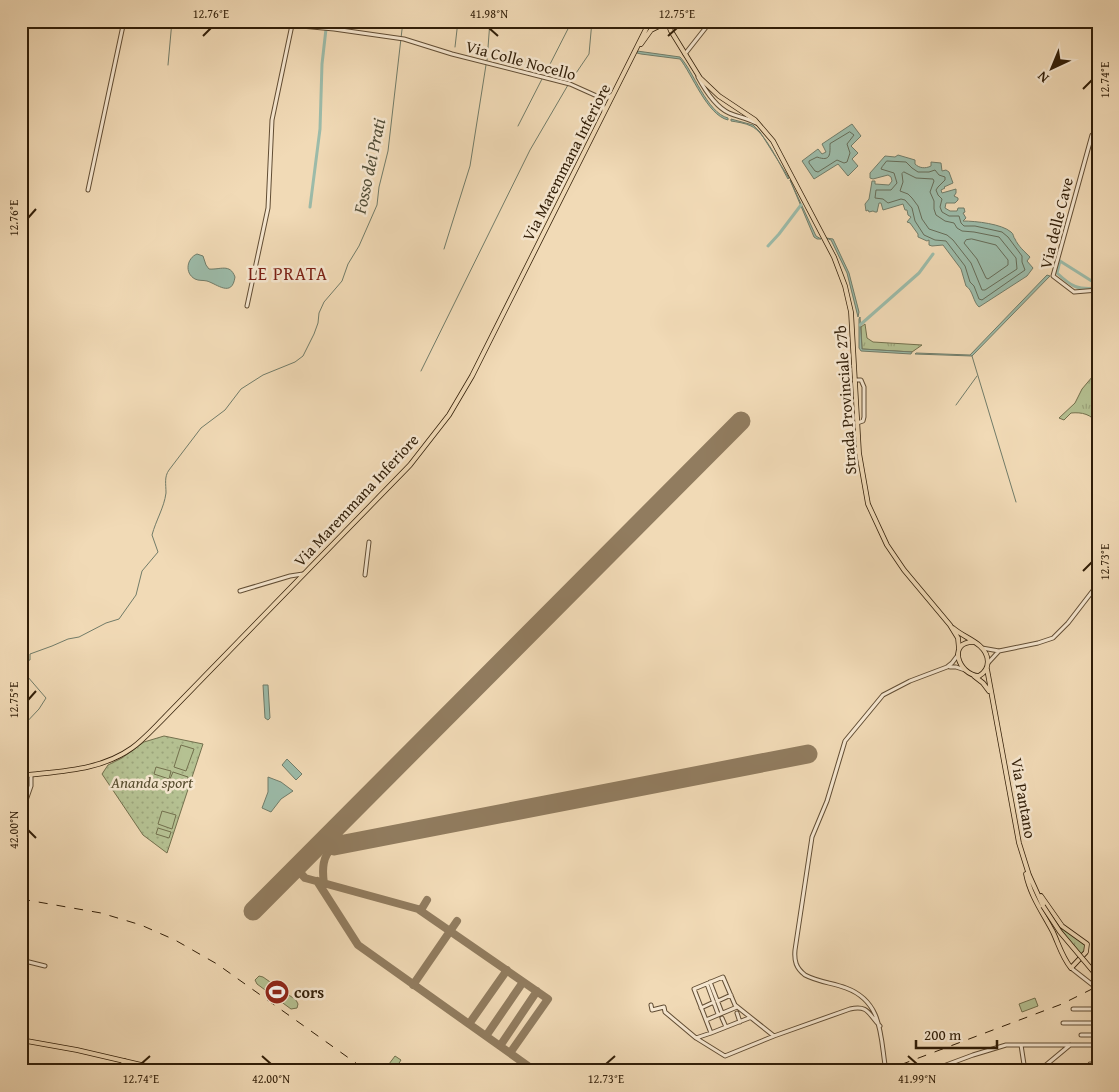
<svg xmlns="http://www.w3.org/2000/svg" width="1119" height="1092" viewBox="0 0 1119 1092" font-family="'Gentium Book Plus',serif">
	<style>
		.grass { fill: url(#grass-tufts); stroke: #73704d }
		.park { fill: url(#park-dots); stroke: #73704d }
		.pitch { fill: #b5c192; stroke: #73704d }
		.water { fill: #9cbba9; stroke: #717c69 }
		.lines { fill: none; stroke-linecap: round; stroke-linejoin: round }
		.shore { stroke: #666c58; stroke-width: 1 }
		.stream { stroke: #717c69; stroke-width: 1 }
		.canal { stroke: #9cbba9; stroke-width: 3 }
		.taxiway { stroke: #917c5f; stroke-width: 8 }
		.runway { stroke: #917c5f; stroke-width: 19 }
		.minor-casing { stroke: #614d34; stroke-width: 5 }
		.major-casing { stroke: #311e08; stroke-width: 5.5 }
		.minor { stroke: #f6e7d0; stroke-width: 3 }
		.major { stroke: #f1dab6; stroke-width: 4 }
		.rail { stroke: #311e08; stroke-width: 1; stroke-dasharray: 9 9; stroke-linecap: butt }
		.major-bridge-casing { stroke: #311e08; stroke-width: 5.5; stroke-linecap: butt }
		.major-bridge { stroke: #f1dab6; stroke-width: 4 }
		.ticks { fill: none; stroke: #311e08; stroke-width: 2 }
		.labels { text-anchor: middle; dominant-baseline: central; stroke-width: 5; stroke-linejoin: round; paint-order: stroke }
		.street-label { font-size: 16px; fill: #311e08; stroke: #f6e7d0 }
		.park-label { font-size: 16px; font-style: italic; fill: #594f31; stroke: #f6e7d0 }
		.poi-label { font-size: 16px; font-weight: bold; fill: #311e08; stroke: #f6e7d0; text-anchor: start }
		.water-label { font-size: 18px; font-style: italic; fill: #514d38; stroke: #f6e7d0 }
		.neighbourhood-label { font-size: 18px; letter-spacing: 1px; fill: #7a1f14; stroke: #f6e7d0 }
		.neatline { fill: none; stroke: #311e08; stroke-width: 2 }
		.ticks-label { font-size: 12px; text-anchor: middle; fill: #311e08 }
	</style>
	<defs>
		<pattern id="grass-tufts" width="24" height="20" patternUnits="userSpaceOnUse" patternTransform="scale(1.25)"><rect width="24" height="20" fill="#b5c192"/><path d="M3 7l-1-3M5 7V3M7 7l1-3M15 17l-1-3M17 17v-4M19 17l1-3" fill="none" stroke="#9ca57c"/></pattern>
		<pattern id="park-dots" width="8" height="8" patternUnits="userSpaceOnUse" patternTransform="scale(1.25)"><rect width="8" height="8" fill="#b5c192"/><path d="M2 2h.1M6 6h.1" fill="none" stroke="#9ca57c" stroke-width="1.8" stroke-linecap="round"/></pattern>
	</defs>
	<rect width="100%" height="100%" fill="#f1dab6"/>
	<filter id="stains"><feTurbulence type="fractalNoise" baseFrequency=".004" numOctaves="4"/><feColorMatrix values="0 0 0 0 .2 0 0 0 0 .09 0 0 0 0 .02 0 0 0 .5 -.17"/></filter>
	<radialGradient id="worn" r=".72"><stop offset=".6" stop-color="#630" stop-opacity="0"/><stop offset="1" stop-color="#630" stop-opacity=".3"/></radialGradient>
	<path class="grass" d="M 865,324 L 867,338 L 873,342 L 922,345 L 912,352 L 862,349 L 861,327 Z
		M 1098,370 L 1098,424 C 1091,414 1082,412 1071,413 L 1064,420 L 1059,418 L 1075,403 L 1082,389 Z
		M 1057,924 C 1066,934 1081,936 1087,947 L 1081,956 Z"/>
	<path class="park" d="M 164,736 L 203,744 L 167,853 L 143,835 L 102,774 L 108,765 L 122,758 L 144,742 Z"/>
	<path class="pitch" d="M 181,745 L 194,749 L 186,771 L 174,767 Z
		M 156,767 L 171,771 L 169,779 L 154,774 Z
		M 173,772 L 188,777 L 186,784 L 170,779 Z
		M 162,811 L 176,815 L 172,829 L 158,824 Z
		M 158,828 L 171,832 L 169,838 L 156,834 Z
		M 259,976 L 263,977 L 296,1000 L 298,1004 L 297,1008 L 291,1009 L 257,984 L 255,980 Z
		M 1035,998 L 1038,1006 L 1022,1012 L 1019,1004 Z
		M 395,1056 L 401,1060 L 394,1071 L 386,1068 Z"/>
	<path class="water" d="M 637,51 L 680,57 C 693,70 707,113 728,118 L 728,120 C 707,115 692,74 680,59 L 641,54 L 637,53 Z
		M 731,119 L 753,125 L 760,132 L 789,178 L 788,179 C 780,165 765,132 751,126 C 745,123 737,122 731,121 Z
		M 852,124 L 861,136 L 851,146 L 858,153 L 852,159 L 858,166 L 848,176 L 838,164 L 814,179 L 802,161 L 818,149 L 822,154 L 826,152 L 822,144 Z
		M 898,155 L 915,160 L 915,164 C 919,168 925,169 931,166 L 931,162 L 941,163 L 942,171 L 946,170 L 949,172 L 953,183 L 944,187 L 945,188 L 941,190 L 942,193 L 956,189 L 956,193 L 954,196 L 958,198 L 958,200 L 955,203 L 946,203 L 945,208 L 950,211 L 957,211 L 958,208 L 964,208 L 965,212 L 963,213 L 966,218 L 963,221 C 976,221 1002,224 1011,232 C 1014,234 1013,237 1015,239 C 1018,246 1025,252 1030,257 L 1027,261 L 1033,268 L 1027,276 L 979,307 C 973,302 973,290 966,286 L 961,269 L 943,245 L 932,246 L 929,245 L 929,240 L 927,241 L 918,237 L 918,234 L 910,223 L 907,222 L 911,217 L 908,215 L 907,210 L 905,210 L 903,204 L 883,210 L 881,203 L 879,203 L 877,212 L 875,212 L 873,211 L 869,212 L 868,210 L 866,211 L 865,204 L 869,199 L 872,181 L 875,181 L 875,184 L 889,185 L 892,181 L 891,177 L 888,175 L 873,179 L 870,178 L 870,173 L 885,156 L 895,157 Z
		M 790,180 L 816,236 L 821,239 L 817,239 L 814,237 Z
		M 826,238 L 833,239 L 849,273 L 859,312 L 858,317 L 847,273 L 831,240 Z
		M 197,254 L 203,256 L 206,265 L 209,269 C 220,270 230,263 235,277 C 232,298 217,284 207,281 C 203,280 199,281 195,279 C 184,273 187,258 197,254 Z
		M 1047,275 L 1050,276 L 972,356 L 915,354 L 916,353 L 970,355 Z
		M 860,317 L 862,349 L 912,352 L 911,354 L 861,351 L 859,348 L 859,319 Z
		M 263,685 L 268,685 L 270,718 L 268,720 L 265,718 Z
		M 287,759 L 302,774 L 296,780 L 282,765 Z
		M 268,777 L 281,782 L 293,791 L 281,799 L 271,812 L 262,808 L 268,792 Z"/>
	<g class="lines">
		<path class="shore" d="M 850,132 L 854,135 L 847,144 L 850,153 L 847,162 L 844,163 L 837,160 L 818,172 L 815,171 L 809,163 L 809,161 L 817,157 C 831,162 830,154 830,144 Z
			M 887,161 L 906,162 L 912,168 L 918,172 L 929,172 L 935,170 L 939,175 L 945,177 L 945,180 L 938,187 L 936,190 L 938,195 L 942,199 L 940,207 L 942,212 L 949,216 L 959,216 L 961,223 L 964,226 L 975,226 L 1002,232 L 1008,237 L 1022,256 L 1022,262 L 1025,270 L 982,300 L 979,299 L 974,286 L 970,282 L 965,266 L 946,241 L 935,240 L 924,235 L 915,221 L 912,208 L 905,200 L 901,199 L 888,203 L 883,199 L 875,198 L 876,190 L 891,190 L 897,183 L 894,173 L 881,169 L 882,167 Z
			M 904,172 L 916,178 L 933,179 L 934,181 L 930,192 L 934,201 L 934,209 L 936,215 L 945,221 L 954,223 L 957,228 L 962,231 L 974,232 L 999,237 L 1016,258 L 1017,269 L 985,290 L 982,290 L 971,263 L 953,240 L 947,235 L 929,229 L 922,219 L 918,206 L 912,198 L 908,194 L 900,191 L 903,182 L 902,174 Z
			M 972,239 L 996,245 L 1008,260 L 1008,265 L 988,279 L 986,278 L 977,259 L 964,243 L 966,240 Z"/>
		<path class="stream" d="M 339,21 L 358,24
			M 310,23 L 310,21
			M 455,47 L 458,21
			M 487,61 L 490,21
			M 168,65 L 172,21
			M 544,76 L 572,21
			M 570,82 L 589,54 L 592,21
			M 518,126 L 542,79
			M 444,249 L 470,166 L 486,65
			M 972,356 L 1016,502
			M 421,371 L 530,150 L 568,85
			M 956,405 L 977,376
			M 21,662 L 30,660 L 30,654 L 52,646 L 68,639 L 79,637 L 106,623 L 119,619 L 136,595 L 142,571 L 158,552 L 152,535 C 156,520 164,508 166,493 C 166,484 164,477 169,470 L 201,428 L 225,410 L 241,389 L 263,375 L 295,362 L 303,356 L 314,334 L 318,323 L 319,313 L 324,302 L 342,281 L 348,264 L 359,246 L 377,205 L 379,187 L 388,151 L 403,21
			M 21,669 L 46,698 L 39,709 L 22,727"/>
		<path class="canal" d="M 310,23 L 326,26
			M 310,207 L 320,129 L 322,64 L 326,29
			M 768,246 L 779,234 L 801,205
			M 1057,260 L 1060,261 L 1057,273 C 1072,287 1077,290 1098,288
			M 1060,261 L 1098,285
			M 860,325 L 919,273 L 933,254"/>
		<path class="taxiway" d="M 296,868 L 305,878 L 418,909 L 548,999 L 510,1053
			M 317,881 L 358,945 L 535,1071
			M 324,884 C 322,869 322,856 334,846
			M 421,910 L 427,900
			M 413,985 L 457,921
			M 469,1024 L 507,970
			M 486,1036 L 523,982
			M 500,1046 L 537,991"/>
		<path class="runway" d="M 334,846 L 808,754
			M 253,911 L 741,421"/>
		<defs>
			<path id="minor" d="M 263,21 L 279,24 L 334,29 L 404,39 L 452,54 L 570,84 L 599,97 L 607,98 L 612,95
				M 685,54 L 711,21
				M 698,77 C 705,90 716,107 729,113 C 738,117 747,118 756,123
				M 598,98 L 603,105 L 604,111
				M 1098,132 L 1092,135 L 1053,276 L 1074,292 L 1098,290
				M 88,190 L 124,21
				M 247,306 L 268,208 L 272,120 L 292,25
				M 855,380 L 861,380 L 864,387 L 864,417 L 863,421 L 857,423
				M 365,575 L 369,542
				M 240,591 L 290,576 L 303,574
				M 982,648 L 999,651 L 1038,643 L 1053,638 L 1068,623 L 1098,584
				M 988,663 L 999,651
				M 950,667 L 956,667 L 965,670
				M 24,806 L 31,786 L 31,775
				M 21,960 L 45,966
				M 1071,968 L 1094,986
				M 710,982 L 722,1013
				M 707,984 L 718,1014
				M 1097,989 L 1098,989
				M 718,1001 L 731,995
				M 651,1005 L 652,1010 L 664,1007 L 665,1012 L 696,1038
				M 701,1008 L 714,1002
				M 1073,1009 L 1098,1009
				M 737,1013 L 740,1022
				M 722,1018 L 726,1027
				M 706,1020 L 737,1007
				M 1063,1023 L 1098,1023
				M 711,1033 L 749,1018
				M 1081,1035 L 1098,1035
				M 774,1036 L 725,1056 L 696,1038 L 711,1033 L 694,989 L 723,977 L 735,1005 L 774,1036 L 850,1009 C 869,1005 868,1014 880,1026
				M 1021,1045 L 1025,1071
				M 115,1071 L 125,1061
				M 886,1071 C 880,1038 884,1002 846,988 C 833,983 818,982 805,975 C 796,968 794,961 795,950 L 812,837 L 827,801 L 845,741 L 883,695 L 910,681 L 947,667 L 952,663 L 958,655
				M 930,1071 L 973,1055 L 1006,1045 L 1098,1045
				M 1045,1071 L 1046,1065 L 1070,1045
				M 1088,1071 L 1090,1064"/>
			<path id="major" d="M 653,21 L 656,25 L 660,26 L 666,21
				M 667,21 L 671,31 L 700,78 L 719,96 L 755,120 L 773,141 L 834,257 L 845,286 L 851,312 L 859,453 L 868,504 L 887,545 L 904,570 L 950,625 L 958,638 L 959,649
				M 641,44 L 651,30 L 659,26
				M 953,628 C 961,635 972,639 980,646 C 990,655 991,669 979,676 C 958,675 947,641 974,642
				M 987,669 L 1019,843 L 1029,875 L 1043,906
				M 974,676 L 983,683 L 989,691
				M 21,776 C 59,771 100,771 132,748 C 143,740 153,729 163,719 L 410,465 L 449,415 L 472,376 L 650,21
				M 1026,874 C 1030,895 1043,913 1053,932 C 1059,945 1062,957 1071,968 L 1086,952 L 1087,944 L 1062,926 L 1041,896
				M 21,1040 L 77,1050 L 167,1071"/>
		</defs>
		<use href="#minor" class="minor-casing"/>
		<use href="#major" class="major-casing"/>
		<use href="#minor" class="minor"/>
		<use href="#major" class="major"/>
		<path class="rail" d="M 21,899 L 101,913 L 141,925 L 175,940 L 217,964 L 367,1071
			M 884,1071 L 1062,1004 L 1098,986"/>
		<defs>
			<path id="major-bridge" d="M 1043,906 L 1060,932 L 1098,977"/>
		</defs>
		<use href="#major-bridge" class="major-bridge-casing"/>
		<use href="#major-bridge" class="major-bridge"/>
	</g>
	<path class="ticks" d="M 489,28 L 498,36M 203,36 L 211,28M 668,36 L 677,28M 1083,89 L 1092,80M 28,218 L 36,209M 1083,571 L 1092,562M 28,700 L 36,691M 28,830 L 36,838M 262,1056 L 271,1064M 908,1056 L 917,1064M 141,1064 L 150,1056M 606,1064 L 615,1056"/>
	<defs>
		<symbol id="stadium-disc" viewBox="-11 -11 22 22"><circle r="9.5" fill="#8f2418" stroke="#f6e7d0"/><path d="M0-5a6.5 5 0 1 0 0 10a6.5 5 0 1 0 0-10ZM-3.5-1.8h7v3.6h-7Z" fill="#fff"/></symbol>
	</defs>
	<g fill-rule="evenodd">
		<use href="#stadium-disc" x="263" y="978" width="28" height="28"/>
	</g>
	<g class="labels">
		<g class="street-label">
			<text transform="translate(521 60) rotate(15)">Via Colle Nocello</text>
			<text transform="translate(566 162) rotate(-63)">Via Maremmana Inferiore</text>
			<text transform="translate(1056 223) rotate(-76)">Via delle Cave</text>
			<text transform="translate(845 400) rotate(-94)">Strada Provinciale 27b</text>
			<text transform="translate(356 500) rotate(-47)">Via Maremmana Inferiore</text>
			<text transform="translate(1024 798) rotate(80)">Via Pantano</text>
		</g>
		<g class="park-label">
			<text x="152" y="782">Ananda sport</text>
		</g>
		<g class="poi-label">
			<text x="294" y="992">cors</text>
		</g>
		<g class="water-label">
			<text transform="translate(369 166) rotate(-78)">Fosso dei Prati</text>
		</g>
		<g class="neighbourhood-label">
			<text x="288" y="273">LE PRATA</text>
		</g>
	</g>
	<rect width="1119" height="1092" fill="none" stroke="#f1dab6" stroke-width="55"/>
	<g transform="translate(1052 68) rotate(224)" stroke="#f6e7d0" stroke-width="4" paint-order="stroke">
	<path d="M0-4L9 19L0 12L-9 19Z" fill="#311e08"/>
	<text y="-8" font-size="14" font-weight="bold" text-anchor="middle" fill="#311e08">N</text>
	</g>
	<path d="M916 1040v8h81v-8" fill="none" stroke="#311e08" stroke-width="2.5"/>
	<text x="924" y="1040" font-size="15" fill="#311e08" stroke="#f6e7d0" stroke-width="4" paint-order="stroke">200 m</text>
	<rect x="28" y="28" width="1064" height="1036" class="neatline"/>
	<g class="ticks-label">
		<text x="211" y="18">12.76°E</text>
		<text x="489" y="18">41.98°N</text>
		<text x="677" y="18">12.75°E</text>
		<text transform="translate(1105 80) rotate(-90)" y="4">12.74°E</text>
		<text transform="translate(14 218) rotate(-90)" y="4">12.76°E</text>
		<text transform="translate(1105 562) rotate(-90)" y="4">12.73°E</text>
		<text transform="translate(14 700) rotate(-90)" y="4">12.75°E</text>
		<text transform="translate(14 830) rotate(-90)" y="4">42.00°N</text>
		<text x="141" y="1083">12.74°E</text>
		<text x="271" y="1083">42.00°N</text>
		<text x="606" y="1083">12.73°E</text>
		<text x="917" y="1083">41.99°N</text>
	</g>
	<rect width="100%" height="100%" filter="url(#stains)"/>
	<rect width="100%" height="100%" fill="url(#worn)"/>
</svg>
